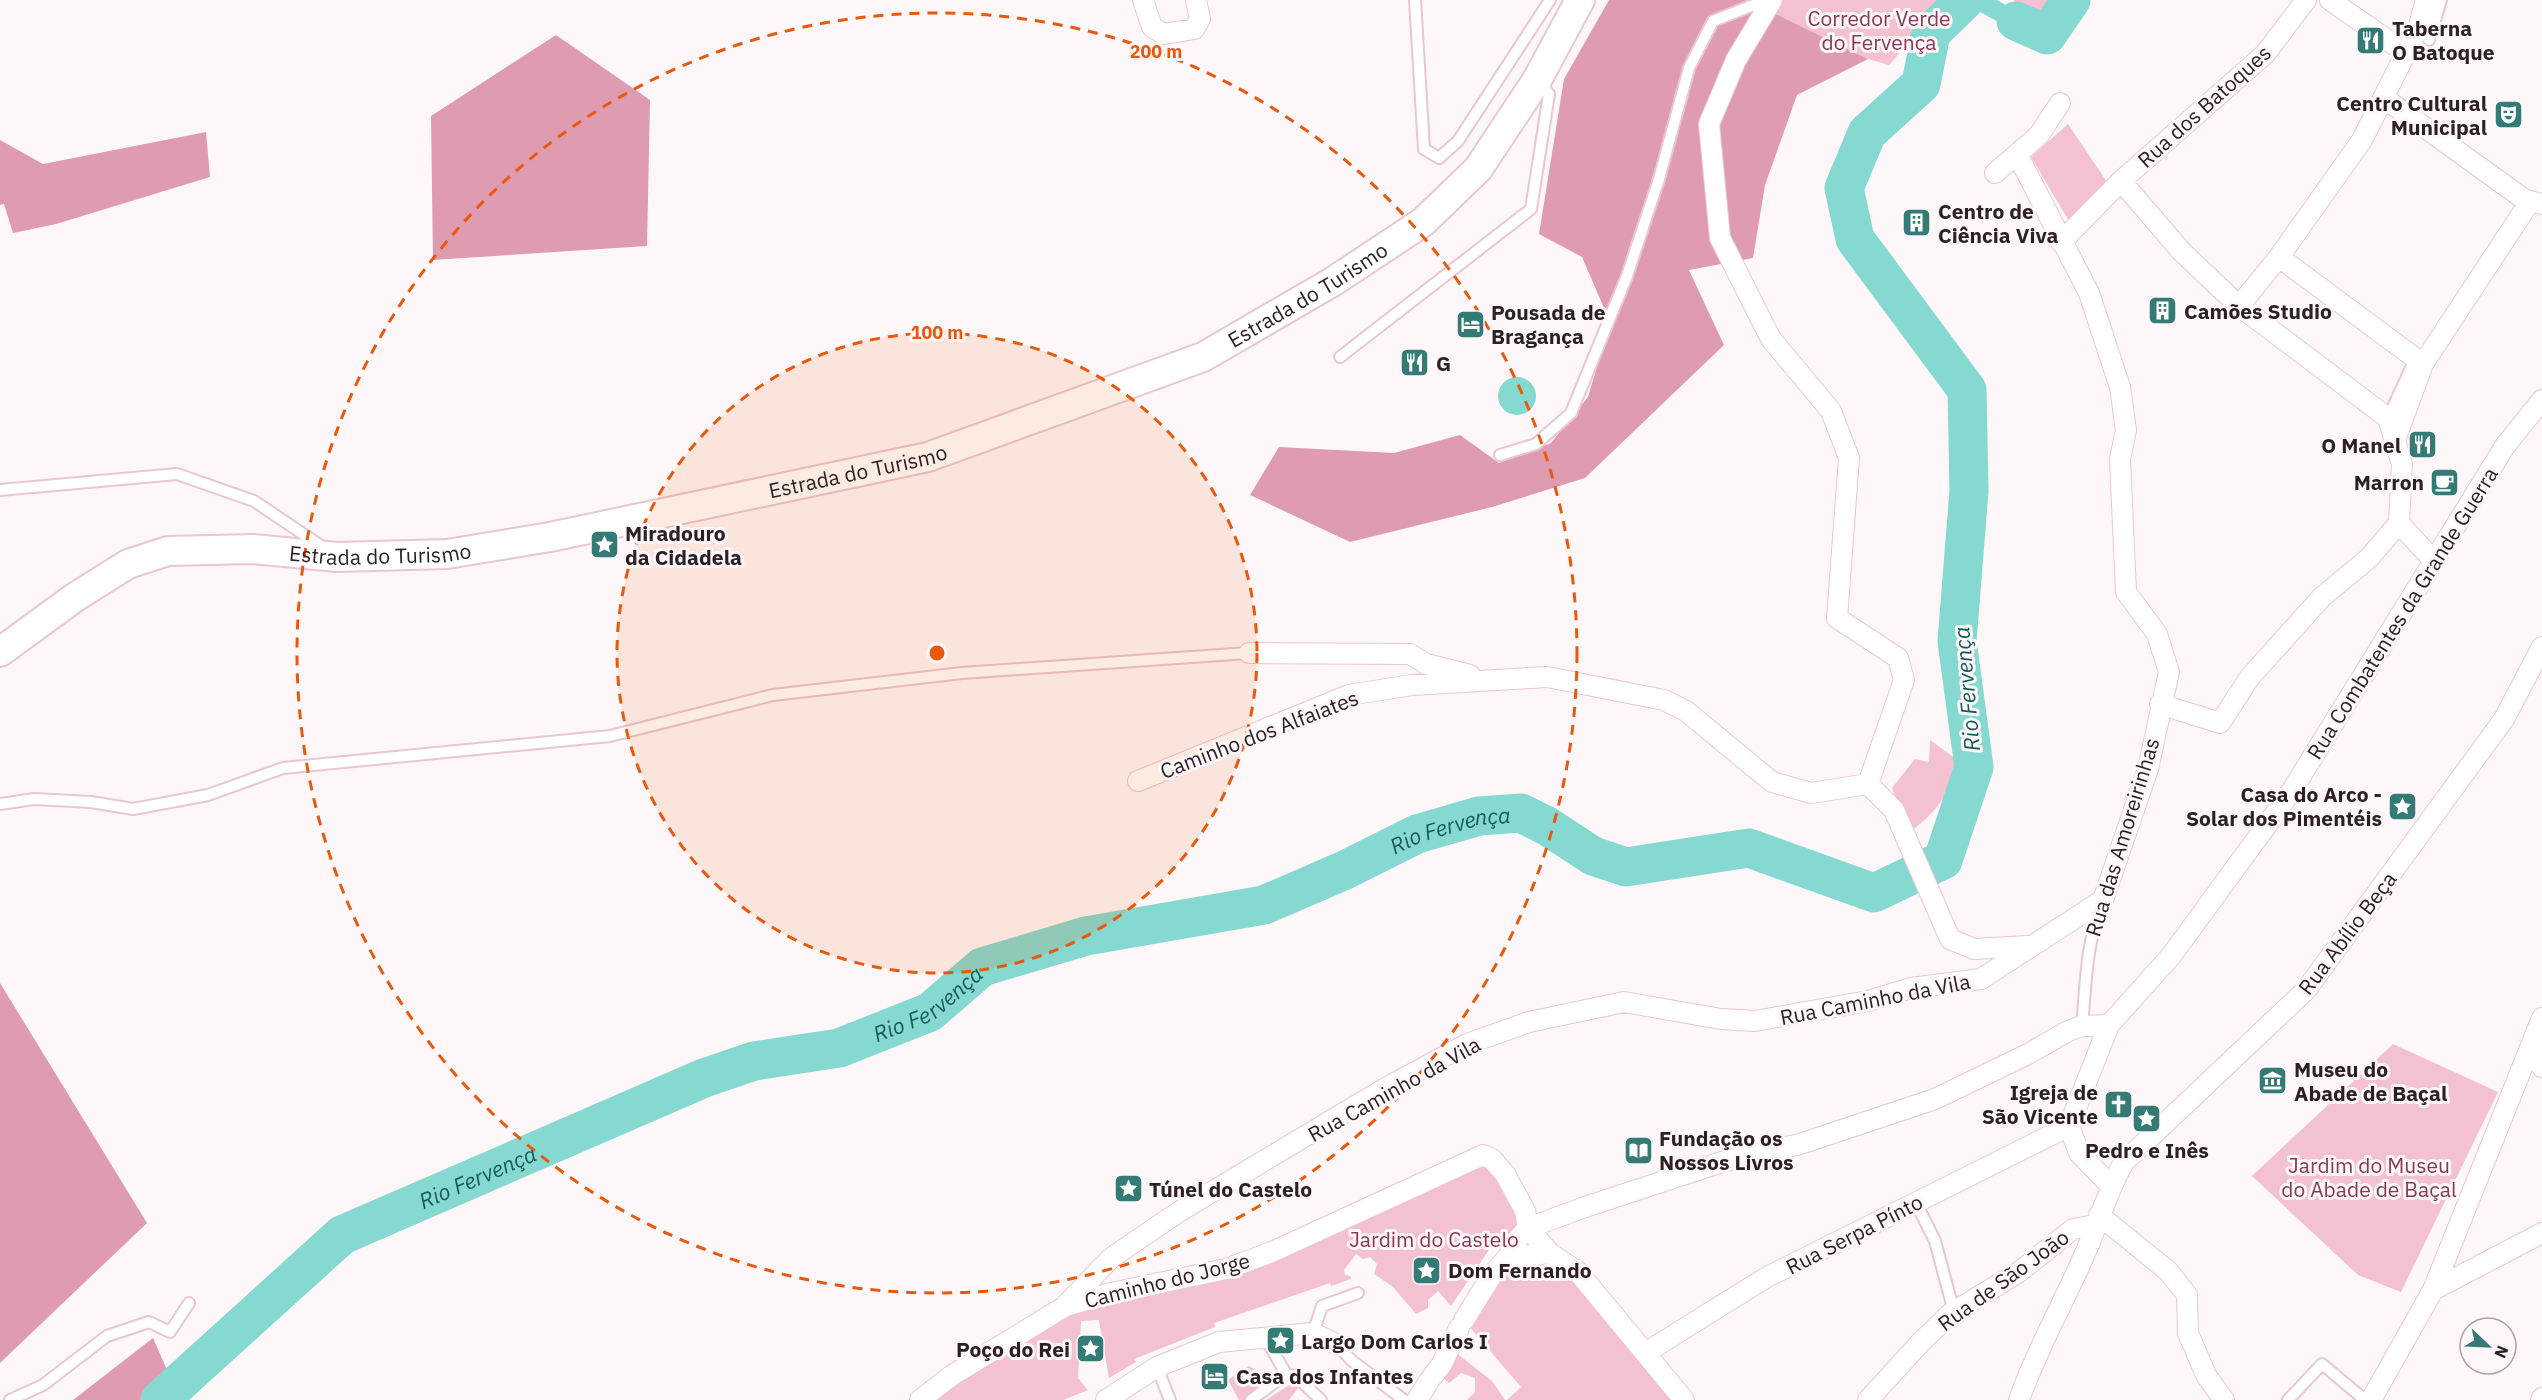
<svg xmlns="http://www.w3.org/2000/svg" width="2542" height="1400" viewBox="0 0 2542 1400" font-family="'IBM Plex Sans',sans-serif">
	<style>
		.green { fill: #f3c1d0 }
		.forest { fill: #df9cb1 }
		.water { fill: #85d9d0 }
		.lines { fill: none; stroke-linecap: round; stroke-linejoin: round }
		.river { stroke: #85d9d0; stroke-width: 39 }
		.lane-casing { stroke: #eac6d0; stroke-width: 14 }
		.street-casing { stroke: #eac6d0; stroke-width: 22 }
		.secondary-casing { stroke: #eac6d0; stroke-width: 32 }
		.lane { stroke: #fff; stroke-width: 10 }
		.street { stroke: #fff; stroke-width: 20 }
		.secondary { stroke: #fff; stroke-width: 28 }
		.ring { fill: none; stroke: #e8590c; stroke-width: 3; stroke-dasharray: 10 8 }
		.labels { text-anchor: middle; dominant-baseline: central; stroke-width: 6; stroke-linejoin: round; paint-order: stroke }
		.park-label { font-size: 21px; fill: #883856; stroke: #fef7f9 }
		.poi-label { font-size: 21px; font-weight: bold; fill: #2d2024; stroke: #fef7f9; text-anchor: start }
		.street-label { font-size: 21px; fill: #2d2024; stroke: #fef7f9 }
		.water-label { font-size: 22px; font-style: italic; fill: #165d57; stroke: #fef7f9 }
		.centre { fill: #e8590c; stroke: #fef7f9; stroke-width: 3 }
		.ring-label { font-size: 18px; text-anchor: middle; font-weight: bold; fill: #e8590c; stroke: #fef7f9; stroke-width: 6; stroke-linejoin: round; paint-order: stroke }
	</style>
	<rect width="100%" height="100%" fill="#fef7f9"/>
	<path class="green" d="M 1747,0 L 1946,0 L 1889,65 L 1868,59 Z
		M 2013,0 L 2055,0 L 2041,20 Z
		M 2068,124 L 2107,182 L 2069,221 L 2031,157 Z
		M 1930,740 L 1956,759 C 1950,796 1937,811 1909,833 L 1892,788 L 1915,759 L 1929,762 Z
		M 2393,1044 L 2498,1092 L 2401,1292 L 2358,1275 L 2252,1176 Z
		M 1480,1162 L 1499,1174 L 1519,1214 L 1515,1231 L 1491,1247 L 1451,1306 L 1438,1291 L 1428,1300 L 1428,1308 L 1416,1314 L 1393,1287 L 1374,1274 L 1377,1264 L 1370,1257 L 1363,1259 L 1356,1254 L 1344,1270 L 1345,1275 L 1350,1276 L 1351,1279 L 1331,1286 L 1330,1283 L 1214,1323 L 1215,1327 L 1134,1359 L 1136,1362 L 1109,1378 L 1099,1320 L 1081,1321 L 1078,1378 L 1088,1390 L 1063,1400 L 932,1400 L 954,1382 L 1057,1320 L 1138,1295 Z
		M 1525,1265 C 1545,1266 1556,1270 1572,1281 L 1671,1400 L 1507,1400 L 1521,1387 L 1467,1324 C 1483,1302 1497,1273 1525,1265 Z
		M 1455,1352 L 1492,1381 L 1505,1400 L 1467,1400 L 1475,1392 L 1475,1378 L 1461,1373 L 1449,1383 L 1442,1377 Z
		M 1249,1366 L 1268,1379 L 1246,1400 L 1239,1400 L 1228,1380 Z
		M 1295,1381 L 1300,1385 L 1289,1400 L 1266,1400 Z"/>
	<path class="forest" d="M 1609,0 L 1747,0 L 1868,59 L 1797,95 L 1765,185 L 1753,258 L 1689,270 L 1724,345 L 1585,478 L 1492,507 L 1350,542 L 1250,495 L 1279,447 L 1394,453 L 1460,435 L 1499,463 L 1551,443 L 1588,397 L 1610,322 L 1582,257 L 1539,234 L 1564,79 Z
		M 556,35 L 650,100 L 647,246 L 433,260 L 431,116 Z
		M 206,132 L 210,177 L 56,224 L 13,233 L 4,204 L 0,205 L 0,140 L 43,164 Z
		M 0,983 L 147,1223 L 0,1363 Z
		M 153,1338 L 180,1400 L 73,1400 Z"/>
	<path class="water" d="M 1949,0 L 1997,0 L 2033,21 L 2049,21 L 2050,16 L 2063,22 L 2043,46 L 1969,6 L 1941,36 L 1927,25 Z
		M1498 396a19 19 0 1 1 38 0a19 19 0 1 1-38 0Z"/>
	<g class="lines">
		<g class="river">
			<path d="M 2016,21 L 2047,35 L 2071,0"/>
			<path id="s1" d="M 160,1400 L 342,1235 L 704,1078 L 754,1061 L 839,1048 L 930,1012 L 982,967 L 1086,936 L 1264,905 L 1345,870 L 1417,834 L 1479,816 L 1521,813 L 1547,826 L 1593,856 L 1626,867 L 1749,848 L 1874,893 L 1943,860 L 1974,767 L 1957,641 L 1969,491 L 1967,390 L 1855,239 L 1844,188 L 1867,133 L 1921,84 L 1931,33 L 1965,0"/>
		</g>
		<defs>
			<path id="lane" d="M 1415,0 L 1424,149 L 1439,158 L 1458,141 L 1550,0
				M 2429,40 L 2441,0
				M 1340,357 L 1531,209 L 1549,94 L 1538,80
				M 2388,418 L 2411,368
				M 1500,455 L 1536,444 L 1571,413 L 1627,276 L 1659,179 L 1689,68 L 1713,21 L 1766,0
				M 0,490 L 177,474 L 254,501 L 324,548
				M 0,804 L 34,799 L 91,802 L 133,809 L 208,795 L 283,768 L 610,736 L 773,695 L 962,673 L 1249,653
				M 2082,1026 C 2086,982 2086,945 2102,903
				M 1916,1203 L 1935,1241 L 1954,1312
				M 1313,1333 L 1322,1306 L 1358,1293
				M 1266,1339 L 1286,1374 L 1297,1377 L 1321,1400
				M 1338,1345 L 1351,1360 L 1404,1400
				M 1157,1367 L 1170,1400
				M 10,1400 L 43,1385 L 107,1336 L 149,1322 L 170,1332 L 189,1303
				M 1251,1400 L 1286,1374
				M 2288,1400 L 2322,1364 L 2365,1400"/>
			<path id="street" d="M 1143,0 L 1152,27 L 1164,34 L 1194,29 L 1200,19 L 1196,0
				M 1772,0 L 1736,60 L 1709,124 L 1720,238 L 1771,339 L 1831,411 L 1849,458 L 1837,618 L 1898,658 L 1904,680 L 1868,784
				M 2330,0 L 2406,53
				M 2426,0 L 2418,29 L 2362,140 L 2279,257 L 2239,306 L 2388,418 L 2402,464 L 2399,523 L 2434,561
				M 2384,98 L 2525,200 L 2542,204
				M 1995,173 L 2039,135 L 2060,103
				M 2121,181 L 2182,252 L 2239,306
				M 2061,242 L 2121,181 L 2265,54 L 2306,0
				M 2279,257 L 2423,364
				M 2394,443 L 2423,364 L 2529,203
				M 1249,653 L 1410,654 L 1426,664 L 1470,675
				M 2160,704 L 2220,723 L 2250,677 L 2322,597 L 2369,558 L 2399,523
				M 1138,781 L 1349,695 L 1412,685 L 1547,677 L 1664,700 L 1686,711 L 1772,782 L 1811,793 L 1868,784
				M 1868,784 L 1894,810 L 1950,939 L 1974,949 L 2028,946
				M 2531,1045 L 2542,1067
				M 2110,1185 L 2079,1153 L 2069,1126 L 2109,1025 L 2171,956 L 2291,792 L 2505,446 L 2542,400
				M 2099,1215 L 2168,1271 L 2187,1295 L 2188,1333 L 2206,1375 L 2224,1400
				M 1508,1257 L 1550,1253 L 1578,1272 L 1684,1400
				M 2433,1290 L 2542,1018
				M 1066,1306 L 1107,1294 L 1226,1269 L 1272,1252 L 1483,1155 L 1492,1159 L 1505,1174 L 1525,1211 L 1528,1228 L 1550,1253
				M 1464,1320 L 1492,1275 L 1508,1257 L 1516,1241 L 1528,1228 L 1585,1207 L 1722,1162 L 1800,1144 L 1935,1099 L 2028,1054 L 2068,1031 L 2082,1026 L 2109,1025
				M 1645,1353 L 1767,1277 L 2069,1126
				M 1432,1377 L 1442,1364 L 1459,1328
				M 920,1400 L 951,1376 L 1064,1307 L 1111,1258 L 1180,1211 L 1384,1089 L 1467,1044 L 1529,1022 L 1624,1002 L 1721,1019 L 1755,1021 L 1868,1001 L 1911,988 L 1981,979 L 2103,900 L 2148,769 L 2169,672 L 2157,634 L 2126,592 L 2120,459 L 2126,430 L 2120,387 L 2089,293 L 2017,154
				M 1106,1400 L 1157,1367 L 1219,1342 L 1313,1333 L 1338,1345
				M 1417,1400 L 1429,1381
				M 1868,1400 L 1920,1343 L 1950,1314 L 2019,1272 L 2073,1229 L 2095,1225
				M 2019,1400 C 2036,1351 2062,1306 2083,1258 C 2098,1226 2106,1193 2124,1162 L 2306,990 L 2504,719 L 2542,647
				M 2371,1400 L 2433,1290 L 2542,1233
				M 2541,1400 L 2542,1398"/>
			<g id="secondary">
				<path id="s2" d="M 0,652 L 74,598 L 128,564 L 168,551 L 253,549 L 337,557 L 447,554 L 550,537 L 928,457 L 1203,357 L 1334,281 L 1423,222 L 1478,169 L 1537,80 L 1580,0"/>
			</g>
		</defs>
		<use href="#lane" class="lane-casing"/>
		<use href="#street" class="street-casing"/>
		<use href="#secondary" class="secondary-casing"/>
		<use href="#lane" class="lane"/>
		<use href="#street" class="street"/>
		<use href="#secondary" class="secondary"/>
	</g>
	<circle cx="937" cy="653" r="320" fill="#e8590c" fill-opacity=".12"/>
	<g class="ring">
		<circle cx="937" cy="653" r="320"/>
		<circle cx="937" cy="653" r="640"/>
	</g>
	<defs>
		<symbol id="restaurant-square" viewBox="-11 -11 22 22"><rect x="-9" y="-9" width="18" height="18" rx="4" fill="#337b74" stroke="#fef7f9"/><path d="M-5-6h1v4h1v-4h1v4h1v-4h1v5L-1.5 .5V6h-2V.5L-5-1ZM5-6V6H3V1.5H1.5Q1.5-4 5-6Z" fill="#fff"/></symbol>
		<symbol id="theatre-square" viewBox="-11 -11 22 22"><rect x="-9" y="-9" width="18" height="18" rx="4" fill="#337b74" stroke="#fef7f9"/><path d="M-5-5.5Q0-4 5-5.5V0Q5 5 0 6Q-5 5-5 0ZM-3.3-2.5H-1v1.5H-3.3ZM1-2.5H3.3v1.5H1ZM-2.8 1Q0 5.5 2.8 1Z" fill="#fff"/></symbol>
		<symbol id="building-square" viewBox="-11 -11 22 22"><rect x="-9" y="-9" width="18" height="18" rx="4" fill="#337b74" stroke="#fef7f9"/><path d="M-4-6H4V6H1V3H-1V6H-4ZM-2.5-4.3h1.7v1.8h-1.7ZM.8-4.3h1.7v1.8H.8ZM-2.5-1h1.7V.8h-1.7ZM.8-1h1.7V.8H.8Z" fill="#fff"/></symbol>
		<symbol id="hotel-square" viewBox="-11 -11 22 22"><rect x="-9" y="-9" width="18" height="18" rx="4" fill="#337b74" stroke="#fef7f9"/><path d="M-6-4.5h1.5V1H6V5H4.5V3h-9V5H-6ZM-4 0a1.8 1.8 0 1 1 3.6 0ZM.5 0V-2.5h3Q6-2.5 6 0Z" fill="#fff"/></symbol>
		<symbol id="cafe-square" viewBox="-11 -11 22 22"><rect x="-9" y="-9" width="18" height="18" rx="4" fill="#337b74" stroke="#fef7f9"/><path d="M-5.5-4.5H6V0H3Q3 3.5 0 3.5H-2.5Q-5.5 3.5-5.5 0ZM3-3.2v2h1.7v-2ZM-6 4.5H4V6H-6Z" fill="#fff"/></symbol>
		<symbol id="sight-square" viewBox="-11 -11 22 22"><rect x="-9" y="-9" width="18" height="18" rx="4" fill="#337b74" stroke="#fef7f9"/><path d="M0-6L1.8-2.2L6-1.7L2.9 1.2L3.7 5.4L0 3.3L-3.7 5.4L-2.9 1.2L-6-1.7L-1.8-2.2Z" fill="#fff"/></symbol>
		<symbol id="museum-square" viewBox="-11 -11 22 22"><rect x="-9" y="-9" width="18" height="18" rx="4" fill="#337b74" stroke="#fef7f9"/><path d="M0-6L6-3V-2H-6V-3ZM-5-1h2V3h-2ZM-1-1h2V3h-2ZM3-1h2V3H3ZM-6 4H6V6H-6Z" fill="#fff"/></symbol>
		<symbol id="church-square" viewBox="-11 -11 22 22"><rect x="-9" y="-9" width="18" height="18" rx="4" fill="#337b74" stroke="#fef7f9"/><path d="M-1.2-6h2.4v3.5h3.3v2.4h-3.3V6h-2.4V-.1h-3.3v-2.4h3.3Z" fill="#fff"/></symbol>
		<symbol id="library-square" viewBox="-11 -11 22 22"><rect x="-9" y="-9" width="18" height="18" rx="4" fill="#337b74" stroke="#fef7f9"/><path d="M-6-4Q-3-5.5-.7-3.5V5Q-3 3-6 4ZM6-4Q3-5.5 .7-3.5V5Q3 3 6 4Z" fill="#fff"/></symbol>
	</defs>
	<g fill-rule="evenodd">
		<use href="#restaurant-square" x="2354" y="24" width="33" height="33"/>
		<use href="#theatre-square" x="2492" y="98" width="33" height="33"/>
		<use href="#building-square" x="1900" y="206" width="33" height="33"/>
		<use href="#building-square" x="2146" y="294" width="33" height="33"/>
		<use href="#hotel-square" x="1454" y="308" width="33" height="33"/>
		<use href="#restaurant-square" x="1398" y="346" width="33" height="33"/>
		<use href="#restaurant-square" x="2406" y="428" width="33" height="33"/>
		<use href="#cafe-square" x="2428" y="466" width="33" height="33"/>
		<use href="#sight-square" x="588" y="528" width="33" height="33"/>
		<use href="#sight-square" x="2386" y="790" width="33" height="33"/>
		<use href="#museum-square" x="2256" y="1064" width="33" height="33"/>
		<use href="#church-square" x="2102" y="1088" width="33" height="33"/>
		<use href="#sight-square" x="2130" y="1102" width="33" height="33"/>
		<use href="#library-square" x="1622" y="1134" width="33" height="33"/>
		<use href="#sight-square" x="1112" y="1172" width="33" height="33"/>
		<use href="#sight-square" x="1410" y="1254" width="33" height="33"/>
		<use href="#sight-square" x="1264" y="1324" width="33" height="33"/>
		<use href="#sight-square" x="1074" y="1332" width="33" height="33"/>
		<use href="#hotel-square" x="1198" y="1360" width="33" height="33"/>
	</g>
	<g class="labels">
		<g class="park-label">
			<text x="1879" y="18">Corredor Verde<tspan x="1879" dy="24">do Fervença</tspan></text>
			<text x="2369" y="1165">Jardim do Museu<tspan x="2369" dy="24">do Abade de Baçal</tspan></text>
			<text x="1434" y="1239">Jardim do Castelo</text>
		</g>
		<g class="poi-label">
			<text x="2392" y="28">Taberna<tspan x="2392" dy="24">O Batoque</tspan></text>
			<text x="2487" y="103" text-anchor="end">Centro Cultural<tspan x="2487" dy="24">Municipal</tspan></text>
			<text x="1938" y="211">Centro de<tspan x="1938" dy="24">Ciência Viva</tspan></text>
			<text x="2184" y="311">Camões Studio</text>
			<text x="1491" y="312">Pousada de<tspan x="1491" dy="24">Bragança</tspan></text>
			<text x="1436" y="363">G</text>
			<text x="2401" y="445" text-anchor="end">O Manel</text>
			<text x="2424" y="482" text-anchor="end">Marron</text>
			<text x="625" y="533">Miradouro<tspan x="625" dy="24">da Cidadela</tspan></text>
			<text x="2382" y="794" text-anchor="end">Casa do Arco -<tspan x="2382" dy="24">Solar dos Pimentéis</tspan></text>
			<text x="2294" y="1069">Museu do<tspan x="2294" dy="24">Abade de Baçal</tspan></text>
			<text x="2098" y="1092" text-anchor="end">Igreja de<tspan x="2098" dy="24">São Vicente</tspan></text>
			<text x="1659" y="1138">Fundação os<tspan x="1659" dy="24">Nossos Livros</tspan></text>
			<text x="2147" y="1150" text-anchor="middle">Pedro e Inês</text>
			<text x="1149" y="1189">Túnel do Castelo</text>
			<text x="1448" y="1270">Dom Fernando</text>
			<text x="1301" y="1341">Largo Dom Carlos I</text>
			<text x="1070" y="1349" text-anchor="end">Poço do Rei</text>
			<text x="1236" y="1376">Casa dos Infantes</text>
		</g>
		<g class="street-label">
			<text transform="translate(2204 106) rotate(-42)">Rua dos Batoques</text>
			<text stroke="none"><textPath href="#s2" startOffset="1382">Estrada do Turismo</textPath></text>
			<text stroke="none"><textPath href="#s2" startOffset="896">Estrada do Turismo</textPath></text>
			<text stroke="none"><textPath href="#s2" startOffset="410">Estrada do Turismo</textPath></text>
			<text transform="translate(2402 613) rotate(-58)">Rua Combatentes da Grande Guerra</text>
			<text transform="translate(1259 734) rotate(-21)">Caminho dos Alfaiates</text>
			<text transform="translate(2122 837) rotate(-73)">Rua das Amoreirinhas</text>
			<text transform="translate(2347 933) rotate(-53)">Rua Abílio Beça</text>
			<text transform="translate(1875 999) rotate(-11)">Rua Caminho da Vila</text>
			<text transform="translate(1394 1089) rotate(-29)">Rua Caminho da Vila</text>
			<text transform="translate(1854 1234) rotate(-27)">Rua Serpa Pínto</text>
			<text transform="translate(1167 1280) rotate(-14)">Caminho do Jorge</text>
			<text transform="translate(2003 1280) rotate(-36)">Rua de São João</text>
		</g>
		<g class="water-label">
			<text transform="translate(1966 689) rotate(-95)">Rio Fervença</text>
			<text stroke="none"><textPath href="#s1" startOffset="1437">Rio Fervença</textPath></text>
			<text stroke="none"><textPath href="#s1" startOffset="879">Rio Fervença</textPath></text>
			<text stroke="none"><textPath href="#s1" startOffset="393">Rio Fervença</textPath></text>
		</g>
	</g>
	<circle cx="937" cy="653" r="9" class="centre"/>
	<g class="ring-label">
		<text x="1156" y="58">200 m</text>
		<text x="937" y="339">100 m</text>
	</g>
	<g transform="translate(2488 1346) rotate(113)"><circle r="28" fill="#fef7f9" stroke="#aaa1a4" stroke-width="1.5"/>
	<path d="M0-4.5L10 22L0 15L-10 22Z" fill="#337b74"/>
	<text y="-9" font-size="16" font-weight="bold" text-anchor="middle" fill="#2d2024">N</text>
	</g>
</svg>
